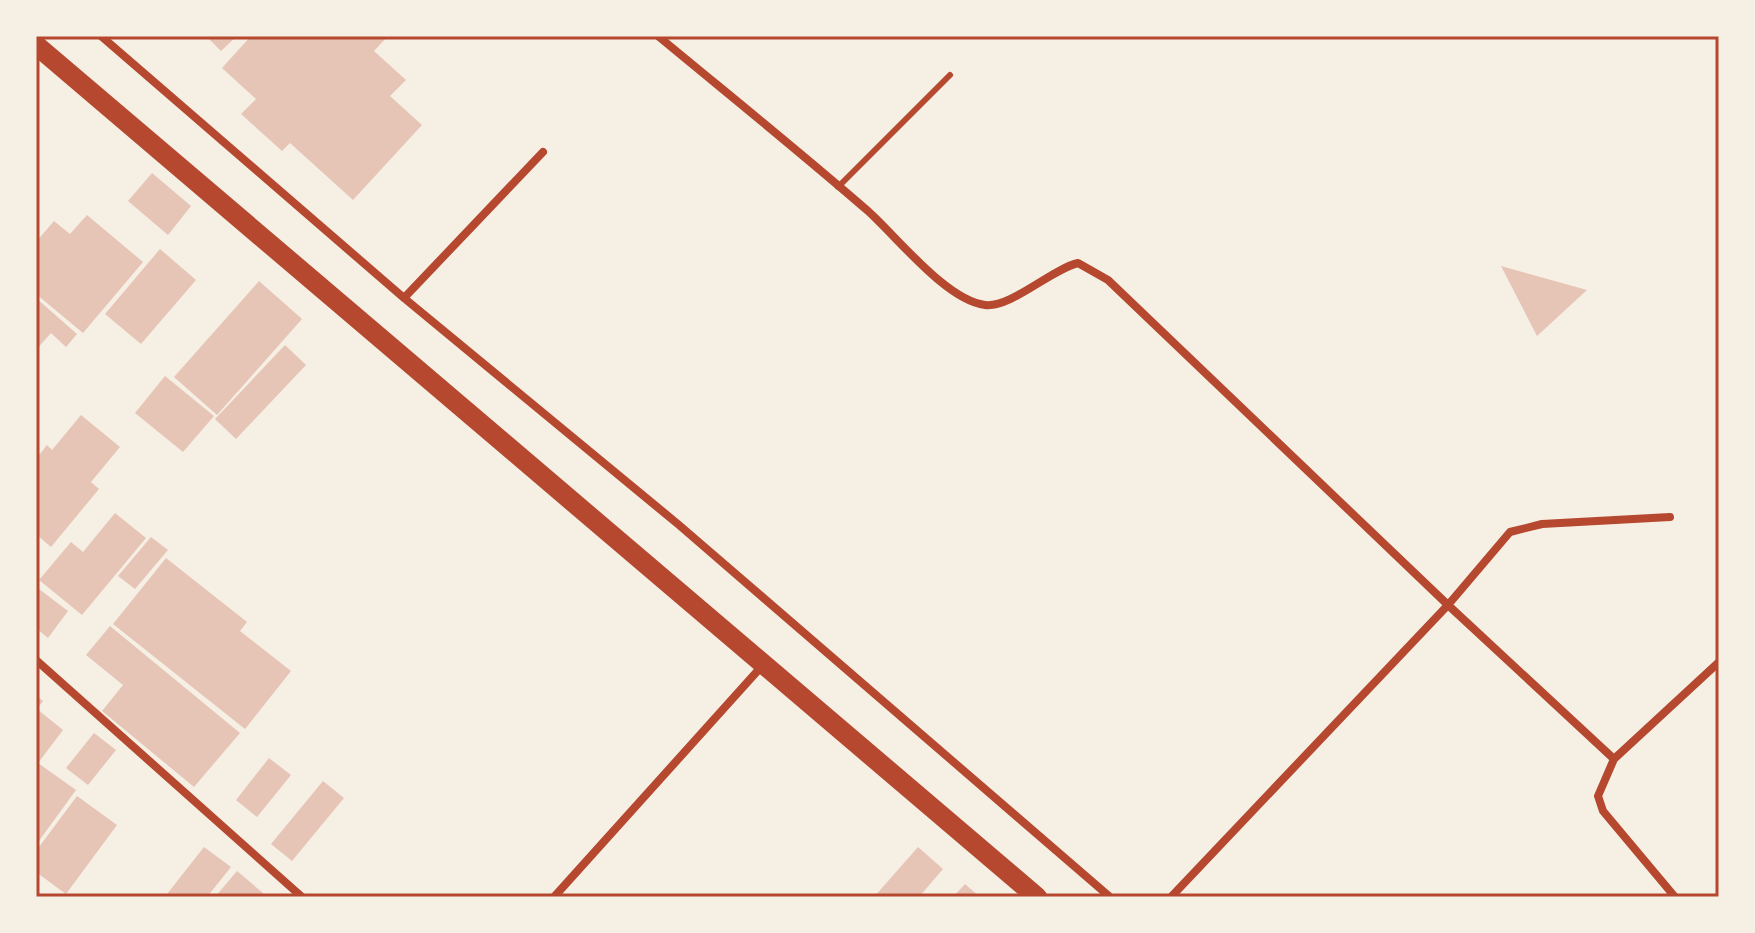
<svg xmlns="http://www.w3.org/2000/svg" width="1755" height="933" viewBox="0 0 1755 933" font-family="'Titillium Web',sans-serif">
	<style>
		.building { fill: #e6c5b7 }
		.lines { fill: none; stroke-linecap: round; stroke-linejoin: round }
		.service { stroke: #b5482f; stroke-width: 6 }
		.minor { stroke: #b5482f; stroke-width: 8 }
		.primary { stroke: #b5482f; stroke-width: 20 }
		.neatline { fill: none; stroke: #b5482f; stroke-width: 3 }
	</style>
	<rect width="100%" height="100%" fill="#f6efe4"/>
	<path class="building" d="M 206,36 L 237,36 L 221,51 Z
		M 251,36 L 388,36 L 374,51 L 406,80 L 390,96 L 422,125 L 353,200 L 290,143 L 282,151 L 241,114 L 256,99 L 222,68 Z
		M 152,173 L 191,206 L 168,235 L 128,201 Z
		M 87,215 L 143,262 L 83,333 L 36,294 L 36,242 L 54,221 L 70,234 Z
		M 160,249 L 196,280 L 141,344 L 105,314 Z
		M 1501,266 L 1587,290 L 1537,336 Z
		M 259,281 L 302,319 L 217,415 L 174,377 Z
		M 36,298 L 77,334 L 66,347 L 51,333 L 36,350 Z
		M 285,345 L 306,365 L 236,439 L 215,419 Z
		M 165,376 L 214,416 L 183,452 L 135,413 Z
		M 81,415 L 120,447 L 91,482 L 99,489 L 51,547 L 36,534 L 36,459 L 47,445 L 52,450 Z
		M 115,513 L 146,538 L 82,615 L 39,580 L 71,542 L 83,552 Z
		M 151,537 L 168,550 L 135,589 L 118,576 Z
		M 166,558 L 247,622 L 240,631 L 291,671 L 245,729 L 113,624 Z
		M 39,589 L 68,611 L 48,638 L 36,628 Z
		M 110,626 L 240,733 L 194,787 L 102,711 L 123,685 L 86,655 Z
		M 36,695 L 43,701 L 37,709 L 63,730 L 38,763 L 76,790 L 36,845 Z
		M 94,733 L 116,750 L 88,785 L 66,768 Z
		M 269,758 L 291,775 L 257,817 L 236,800 Z
		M 323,781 L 344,798 L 292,861 L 271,844 Z
		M 77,796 L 117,825 L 66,894 L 36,872 L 36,851 Z
		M 204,847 L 231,867 L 207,897 L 170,897 L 167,894 Z
		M 918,847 L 943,869 L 919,897 L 874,897 Z
		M 237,871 L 263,893 L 259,897 L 215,897 Z
		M 965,884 L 980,897 L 953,897 Z"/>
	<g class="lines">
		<path class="service" d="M 838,187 L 950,75"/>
		<path class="minor" d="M 101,36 L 404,298 L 679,525 L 1110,897
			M 658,36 C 728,94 799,151 868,211 C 897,237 946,300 985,305 C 1011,308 1050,270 1078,263 L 1108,280 L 1448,605 L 1614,759 L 1598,796 L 1603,811 L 1675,897
			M 404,298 L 543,152
			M 36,660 L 302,897
			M 1614,759 L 1719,662
			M 554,897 L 762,666
			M 1171,897 L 1448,605 L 1510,532 L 1542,524 L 1670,517"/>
		<path class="primary" d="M 36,45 L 1037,897"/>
	</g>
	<rect width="1755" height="933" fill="none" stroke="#f6efe4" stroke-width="76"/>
	<rect x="38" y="38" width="1679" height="857" class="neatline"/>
</svg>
